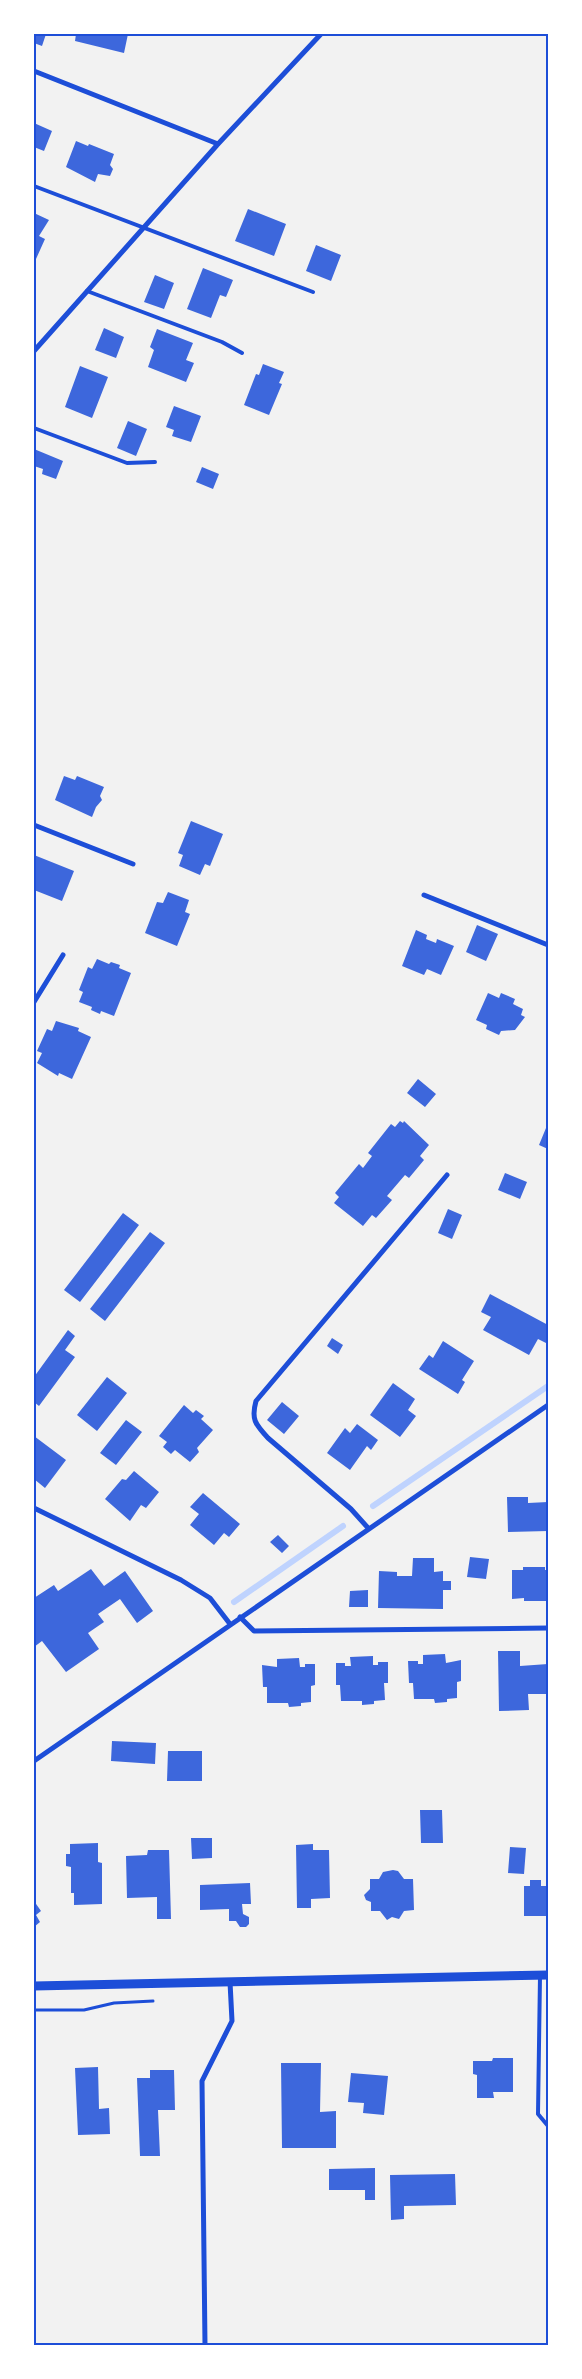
<svg xmlns="http://www.w3.org/2000/svg" width="582" height="2379" viewBox="0 0 582 2379" font-family="'Golos Text',sans-serif">
	<style>
		.lines { fill: none; stroke-linecap: round; stroke-linejoin: round }
		.stream { stroke: #bfd3fe; stroke-width: 6 }
		.building { fill: #3d67dc }
		.path { stroke: #1d4ed8; stroke-width: 3 }
		.service { stroke: #1d4ed8; stroke-width: 4 }
		.minor { stroke: #1d4ed8; stroke-width: 5 }
		.tertiary { stroke: #1d4ed8; stroke-width: 9 }
		.neatline { fill: none; stroke: #1d4ed8; stroke-width: 2 }
	</style>
	<rect width="100%" height="100%" fill="#f2f2f2"/>
	<g class="lines">
		<path class="stream" d="M 373,1506 L 548,1386
			M 234,1602 L 343,1526"/>
	</g>
	<path class="building" d="M 34,34 L 46,34 L 42,46 L 34,43 Z
		M 76,34 L 128,34 L 124,53 L 75,41 Z
		M 34,123 L 52,131 L 44,151 L 34,147 Z
		M 76,141 L 88,146 L 89,144 L 114,154 L 110,165 L 113,169 L 110,176 L 98,174 L 95,182 L 66,167 Z
		M 248,209 L 286,224 L 274,256 L 235,241 Z
		M 34,213 L 49,220 L 39,236 L 45,239 L 36,259 L 34,257 Z
		M 316,245 L 341,255 L 331,281 L 306,271 Z
		M 203,268 L 233,280 L 226,297 L 220,295 L 211,318 L 187,309 Z
		M 155,275 L 174,283 L 164,309 L 144,302 Z
		M 104,328 L 124,337 L 116,358 L 95,350 Z
		M 157,329 L 193,343 L 186,360 L 194,363 L 186,382 L 148,367 L 154,350 L 150,347 Z
		M 263,364 L 284,372 L 279,383 L 282,384 L 269,415 L 244,405 L 256,374 L 259,375 Z
		M 80,366 L 108,377 L 92,418 L 65,407 Z
		M 174,406 L 201,416 L 191,442 L 172,436 L 174,430 L 166,427 Z
		M 128,421 L 147,429 L 136,456 L 117,448 Z
		M 34,449 L 63,461 L 56,479 L 42,474 L 43,469 L 34,466 Z
		M 202,467 L 219,474 L 213,489 L 196,482 Z
		M 64,776 L 75,780 L 77,776 L 104,787 L 100,796 L 102,800 L 96,807 L 92,817 L 55,800 Z
		M 191,821 L 223,834 L 210,866 L 205,864 L 200,875 L 179,866 L 183,855 L 178,853 Z
		M 34,855 L 74,871 L 62,901 L 34,890 Z
		M 168,892 L 189,900 L 185,912 L 190,914 L 177,946 L 145,933 L 157,902 L 163,903 Z
		M 477,925 L 498,934 L 486,961 L 466,952 Z
		M 416,930 L 427,935 L 426,939 L 436,943 L 437,939 L 454,946 L 441,975 L 427,969 L 424,975 L 402,966 Z
		M 97,959 L 109,964 L 111,962 L 120,965 L 119,968 L 131,973 L 114,1016 L 101,1011 L 100,1014 L 91,1010 L 92,1007 L 79,1002 L 83,992 L 79,990 L 88,967 L 92,969 Z
		M 488,993 L 499,998 L 501,993 L 515,999 L 513,1004 L 523,1009 L 521,1015 L 525,1017 L 515,1030 L 501,1031 L 499,1035 L 486,1029 L 487,1025 L 476,1020 Z
		M 56,1021 L 79,1028 L 78,1031 L 91,1037 L 72,1079 L 59,1073 L 58,1076 L 37,1063 L 42,1053 L 37,1051 L 47,1029 L 52,1031 Z
		M 418,1079 L 436,1094 L 425,1107 L 407,1093 Z
		M 400,1121 L 403,1123 L 404,1121 L 429,1145 L 420,1156 L 424,1160 L 409,1178 L 405,1175 L 387,1196 L 392,1200 L 376,1218 L 372,1215 L 363,1226 L 334,1203 L 339,1197 L 335,1193 L 359,1164 L 363,1168 L 372,1156 L 368,1153 L 391,1124 L 395,1127 Z
		M 546,1128 L 548,1129 L 548,1149 L 539,1145 Z
		M 505,1173 L 527,1182 L 520,1199 L 498,1190 Z
		M 448,1209 L 462,1215 L 452,1239 L 438,1233 Z
		M 123,1213 L 139,1225 L 80,1302 L 64,1290 Z
		M 150,1232 L 165,1243 L 105,1321 L 90,1309 Z
		M 490,1294 L 548,1325 L 546,1343 L 538,1339 L 529,1355 L 483,1330 L 491,1317 L 481,1312 Z
		M 68,1330 L 75,1336 L 65,1350 L 75,1357 L 39,1406 L 34,1402 L 34,1377 Z
		M 332,1338 L 343,1345 L 338,1354 L 327,1346 Z
		M 443,1341 L 474,1361 L 462,1380 L 465,1382 L 458,1394 L 419,1369 L 429,1355 L 433,1358 Z
		M 107,1377 L 127,1393 L 97,1431 L 77,1415 Z
		M 393,1383 L 415,1399 L 408,1410 L 416,1416 L 400,1437 L 370,1415 Z
		M 282,1402 L 299,1416 L 284,1434 L 267,1420 Z
		M 184,1405 L 193,1413 L 196,1410 L 204,1416 L 201,1419 L 213,1430 L 197,1448 L 199,1452 L 190,1462 L 175,1450 L 171,1454 L 163,1447 L 167,1442 L 159,1436 Z
		M 126,1420 L 142,1432 L 116,1465 L 100,1453 Z
		M 357,1424 L 378,1440 L 371,1450 L 367,1446 L 350,1470 L 327,1453 L 345,1428 L 350,1433 Z
		M 34,1436 L 66,1460 L 45,1488 L 34,1479 Z
		M 134,1471 L 159,1492 L 146,1508 L 141,1505 L 130,1521 L 105,1499 L 122,1479 L 126,1480 Z
		M 203,1493 L 240,1524 L 229,1537 L 224,1533 L 214,1545 L 190,1525 L 199,1514 L 190,1507 Z
		M 507,1497 L 528,1497 L 528,1503 L 548,1502 L 548,1531 L 508,1532 Z
		M 278,1535 L 289,1546 L 282,1553 L 270,1542 Z
		M 470,1557 L 489,1559 L 486,1579 L 467,1577 Z
		M 413,1558 L 434,1558 L 434,1572 L 443,1571 L 443,1581 L 451,1581 L 451,1590 L 443,1590 L 443,1609 L 378,1608 L 379,1571 L 397,1572 L 397,1576 L 412,1576 Z
		M 523,1567 L 545,1567 L 545,1570 L 548,1570 L 548,1598 L 546,1598 L 546,1601 L 524,1601 L 524,1598 L 512,1599 L 512,1570 L 523,1570 Z
		M 91,1569 L 104,1586 L 125,1571 L 153,1611 L 137,1623 L 120,1599 L 98,1614 L 104,1622 L 88,1633 L 99,1649 L 66,1672 L 42,1641 L 34,1647 L 34,1598 L 54,1585 L 58,1591 Z
		M 368,1590 L 368,1607 L 349,1607 L 350,1591 Z
		M 498,1651 L 520,1651 L 520,1666 L 548,1664 L 546,1694 L 528,1694 L 529,1710 L 499,1711 Z
		M 445,1654 L 446,1663 L 461,1660 L 461,1681 L 457,1682 L 457,1698 L 447,1699 L 447,1702 L 435,1703 L 434,1699 L 414,1699 L 413,1683 L 409,1683 L 408,1661 L 418,1661 L 418,1664 L 423,1664 L 423,1655 Z
		M 373,1656 L 373,1665 L 378,1665 L 378,1662 L 388,1662 L 388,1683 L 384,1683 L 385,1700 L 374,1701 L 374,1704 L 362,1705 L 362,1701 L 341,1701 L 340,1685 L 336,1685 L 336,1663 L 345,1663 L 345,1666 L 351,1666 L 350,1657 Z
		M 299,1658 L 300,1667 L 305,1667 L 305,1664 L 315,1664 L 315,1685 L 311,1686 L 311,1702 L 301,1703 L 301,1706 L 289,1707 L 288,1703 L 267,1703 L 267,1687 L 263,1687 L 262,1665 L 277,1667 L 277,1659 Z
		M 112,1741 L 156,1743 L 155,1764 L 111,1761 Z
		M 168,1751 L 202,1751 L 202,1781 L 167,1781 Z
		M 420,1810 L 442,1810 L 443,1843 L 421,1843 Z
		M 191,1838 L 212,1838 L 212,1858 L 192,1859 Z
		M 98,1843 L 98,1862 L 102,1863 L 102,1904 L 74,1905 L 74,1893 L 71,1893 L 71,1867 L 66,1866 L 66,1854 L 70,1854 L 70,1844 Z
		M 313,1844 L 313,1850 L 329,1850 L 330,1898 L 311,1899 L 311,1908 L 297,1908 L 296,1845 Z
		M 510,1847 L 526,1848 L 524,1874 L 508,1873 Z
		M 148,1850 L 169,1850 L 171,1919 L 157,1919 L 157,1897 L 127,1898 L 126,1856 L 147,1855 Z
		M 393,1870 L 398,1871 L 404,1879 L 413,1879 L 414,1910 L 404,1911 L 399,1919 L 392,1917 L 387,1920 L 380,1911 L 371,1911 L 371,1902 L 366,1900 L 364,1895 L 370,1889 L 370,1879 L 379,1879 L 383,1872 Z
		M 530,1880 L 541,1880 L 541,1886 L 548,1886 L 548,1916 L 524,1916 L 524,1886 L 530,1886 Z
		M 250,1883 L 251,1904 L 242,1904 L 243,1914 L 249,1917 L 249,1924 L 246,1927 L 240,1927 L 236,1921 L 229,1921 L 229,1909 L 200,1910 L 200,1885 Z
		M 34,1901 L 41,1911 L 36,1915 L 40,1922 L 34,1927 Z
		M 493,2058 L 513,2058 L 513,2092 L 493,2092 L 494,2098 L 477,2098 L 477,2075 L 473,2074 L 473,2061 L 492,2061 Z
		M 281,2063 L 321,2063 L 320,2112 L 336,2111 L 336,2148 L 282,2148 Z
		M 98,2067 L 99,2109 L 109,2108 L 110,2134 L 78,2135 L 75,2068 Z
		M 150,2070 L 174,2070 L 175,2110 L 158,2110 L 160,2156 L 140,2156 L 137,2078 L 150,2078 Z
		M 351,2073 L 388,2076 L 384,2115 L 363,2113 L 364,2103 L 348,2102 Z
		M 375,2168 L 375,2200 L 365,2200 L 365,2190 L 329,2190 L 329,2169 Z
		M 455,2174 L 456,2205 L 404,2206 L 404,2219 L 391,2220 L 390,2175 Z"/>
	<g class="lines">
		<path class="path" d="M 34,2010 L 84,2010 L 114,2003 L 153,2001"/>
		<path class="service" d="M 34,186 L 313,292
			M 87,291 L 222,342 L 242,353
			M 34,428 L 127,463 L 155,462
			M 540,1976 L 538,2114 L 548,2126"/>
		<path class="minor" d="M 34,71 L 218,144
			M 34,351 L 218,144 L 321,34
			M 34,825 L 133,864
			M 424,895 L 548,945
			M 34,1002 L 63,955
			M 34,1508 L 181,1580 L 210,1598 L 230,1624
			M 369,1529 L 351,1509 L 268,1438 C 255,1424 251,1419 256,1401 L 447,1175
			M 240,1617 L 254,1631 L 548,1628
			M 34,1761 L 548,1405
			M 205,2345 L 202,2081 L 232,2021 L 230,1982"/>
		<path class="tertiary" d="M 34,1986 L 548,1975"/>
	</g>
	<rect width="582" height="2379" fill="none" stroke="#ffffff" stroke-width="70"/>
	<rect x="35" y="35" width="512" height="2309" class="neatline"/>
</svg>
